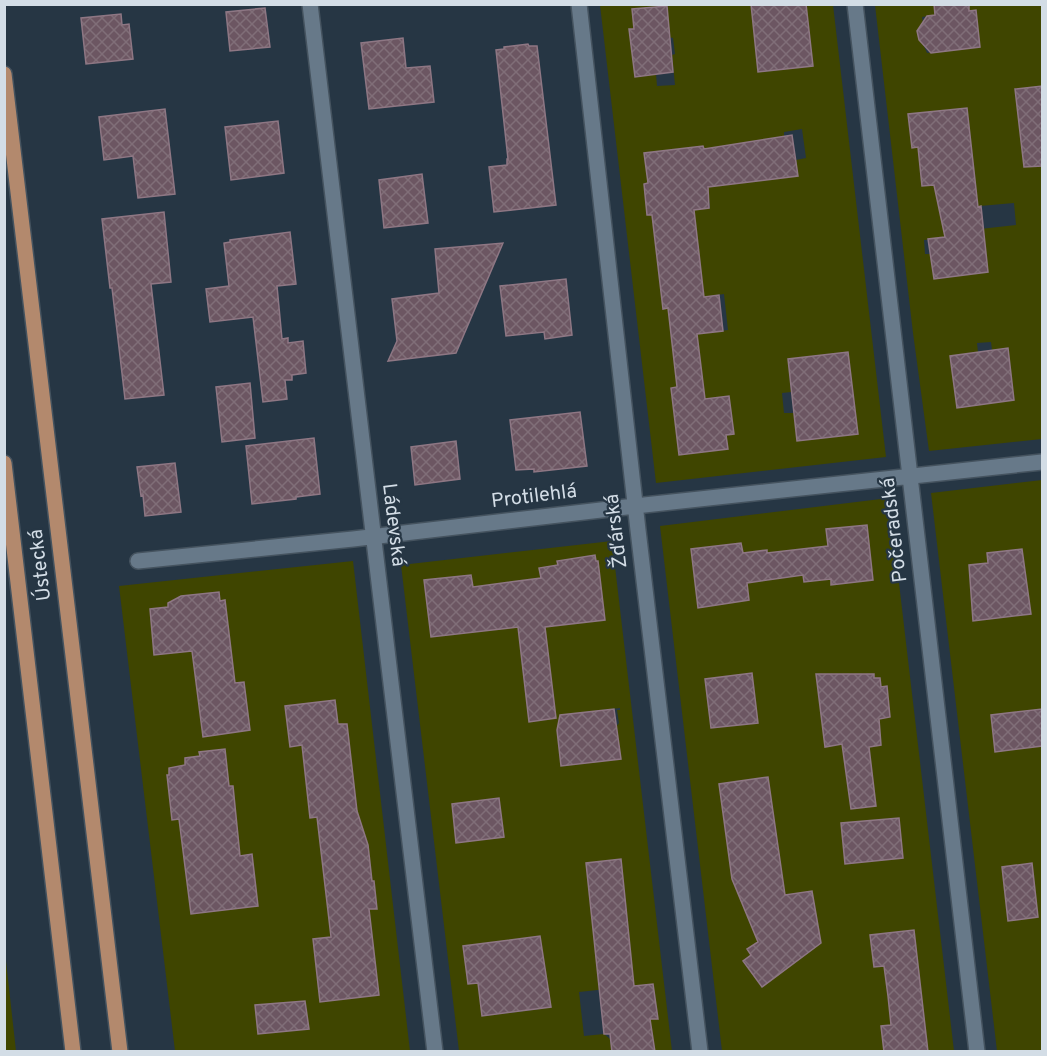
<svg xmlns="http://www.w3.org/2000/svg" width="1047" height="1056" viewBox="0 0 1047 1056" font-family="Overpass,sans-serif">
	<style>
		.garden { fill: #3f4500; fill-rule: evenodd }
		.building { fill: url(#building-cross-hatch); stroke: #8e7784; stroke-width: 1.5 }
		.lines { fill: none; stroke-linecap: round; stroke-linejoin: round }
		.minor-casing { stroke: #45535f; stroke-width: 18 }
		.major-casing { stroke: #45535f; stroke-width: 18 }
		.minor { stroke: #677989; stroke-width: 15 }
		.major { stroke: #b3896d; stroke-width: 15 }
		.labels { text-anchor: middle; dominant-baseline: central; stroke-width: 4.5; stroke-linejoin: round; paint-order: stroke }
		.street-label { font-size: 20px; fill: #d3dde6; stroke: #263644 }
	</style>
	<defs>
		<pattern id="building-cross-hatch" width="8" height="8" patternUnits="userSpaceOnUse" patternTransform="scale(1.5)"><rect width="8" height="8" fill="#6c5662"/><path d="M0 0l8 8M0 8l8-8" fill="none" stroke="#806e78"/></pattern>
	</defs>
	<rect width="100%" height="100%" fill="#263644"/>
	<path class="garden" d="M 600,5 L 751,5 L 759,72 L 813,66 L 806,5 L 833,5 L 886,457 L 656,483 ZM 630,29 L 634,29 L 673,38 L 675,54 L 672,55 L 675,85 L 657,86 L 656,74 ZM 802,129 L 806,158 L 796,160 L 798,175 L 753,181 L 748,142 L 784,136 L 784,132 ZM 703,146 L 710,208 L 648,215 L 644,184 L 648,183 L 644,153 ZM 724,294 L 728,330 L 672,337 L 668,308 L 663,309 L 704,297 ZM 848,352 L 857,434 L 797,441 L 794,413 L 784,413 L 782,393 L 791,392 L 788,359 ZM 703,384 L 705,399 L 729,396 L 734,434 L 726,435 L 728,449 L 679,455 L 672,388 Z
		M 875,5 L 934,5 L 935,15 L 922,17 L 923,23 L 917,31 C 919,41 924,44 927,53 L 980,47 L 976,10 L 969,11 L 969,5 L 1042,5 L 1042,86 L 1015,90 L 1019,120 L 1042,118 L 1042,439 L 929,451 L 913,333 ZM 967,108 L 975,180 L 922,186 L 918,147 L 912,147 L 909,114 ZM 1014,203 L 1016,225 L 980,229 L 980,206 ZM 983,233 L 988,272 L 934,279 L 930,254 L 925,254 L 924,240 ZM 991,342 L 992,350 L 1008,348 L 1014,400 L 957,408 L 950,356 L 978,352 L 977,343 Z
		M 1042,480 L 1042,1051 L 997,1051 L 931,493 Z
		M 889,498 L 954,1051 L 722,1051 L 660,526 Z
		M 612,541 L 672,1051 L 655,1051 L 650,1019 L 658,1018 L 653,984 L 579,992 L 584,1036 L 604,1034 L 610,1039 L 612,1051 L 459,1051 L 401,565 ZM 595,556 L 596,561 L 598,561 L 543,596 L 539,568 L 558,565 L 557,561 ZM 470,575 L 473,587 L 490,585 L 477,631 L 431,637 L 424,580 ZM 549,656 L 554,718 L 529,721 L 521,658 ZM 620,708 L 620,710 L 617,710 L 619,723 L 616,727 L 620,759 L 572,765 L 566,764 L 560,759 L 559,747 L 560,715 ZM 499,799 L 456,842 L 452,804 ZM 621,859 L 629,935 L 594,938 L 587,863 ZM 540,937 L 534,960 L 540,1009 L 483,1016 L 478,983 L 468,984 L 463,946 Z
		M 353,561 L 410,1051 L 175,1051 L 119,586 Z
		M 5,952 L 16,1051 L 5,1051 Z"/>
	<path class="building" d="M 751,4 L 806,4 L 813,66 L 758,72 Z
		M 934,4 L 969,4 L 969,11 L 976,10 L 980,47 L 931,53 L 919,40 L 917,31 L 927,16 L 935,15 Z
		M 667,6 L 673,72 L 635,77 L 629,29 L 634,29 L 632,9 Z
		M 265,8 L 270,47 L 230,51 L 226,12 Z
		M 121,14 L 122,25 L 129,24 L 133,59 L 86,64 L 81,18 Z
		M 403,38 L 406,68 L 430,66 L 434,102 L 369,109 L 361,43 Z
		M 528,44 L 529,46 L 537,46 L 556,205 L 494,212 L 489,167 L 507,165 L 507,159 L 508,159 L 496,50 L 504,49 L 504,47 Z
		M 1042,86 L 1042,166 L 1024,167 L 1015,89 Z
		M 967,108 L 978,207 L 981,206 L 988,272 L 934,279 L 928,239 L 945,237 L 934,185 L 922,186 L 918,147 L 912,148 L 908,114 Z
		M 165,109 L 175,194 L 138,198 L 133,156 L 104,160 L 99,117 Z
		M 278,121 L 284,173 L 231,180 L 225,127 Z
		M 792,135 L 798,176 L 708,187 L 709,208 L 694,210 L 704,297 L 719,295 L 723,331 L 697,334 L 705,399 L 729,396 L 734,434 L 726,435 L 728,449 L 679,455 L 671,388 L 677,387 L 668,308 L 663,309 L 652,215 L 647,215 L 644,184 L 648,183 L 644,153 L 703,146 L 704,149 Z
		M 422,174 L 428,223 L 384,228 L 379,180 Z
		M 164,212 L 171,282 L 151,284 L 164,395 L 125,399 L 112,288 L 110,288 L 102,219 Z
		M 290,232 L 296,284 L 277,286 L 282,339 L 288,338 L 288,343 L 303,341 L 306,373 L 292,375 L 292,380 L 285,380 L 287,399 L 263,402 L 253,317 L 210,322 L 206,289 L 229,286 L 224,243 L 230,242 L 230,240 Z
		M 503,243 L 456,353 L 388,361 L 397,341 L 392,299 L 439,293 L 435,249 Z
		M 566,279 L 572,335 L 545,339 L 544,332 L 506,336 L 500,286 Z
		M 1008,348 L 1014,400 L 957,408 L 950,356 Z
		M 848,352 L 858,434 L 797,441 L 788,359 Z
		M 250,383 L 255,438 L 222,442 L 216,387 Z
		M 580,412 L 587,466 L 534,472 L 534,469 L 516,470 L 510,420 Z
		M 314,438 L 320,494 L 296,497 L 296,499 L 252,504 L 246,446 Z
		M 456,441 L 460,479 L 415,485 L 411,447 Z
		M 175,463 L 181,512 L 145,516 L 143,495 L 141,496 L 137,467 Z
		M 867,525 L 873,580 L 831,585 L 831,579 L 804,582 L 803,575 L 747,583 L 749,600 L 698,608 L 691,549 L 741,543 L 743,553 L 767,550 L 767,553 L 828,546 L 826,529 Z
		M 1022,549 L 1031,614 L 973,621 L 969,565 L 988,563 L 987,553 Z
		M 595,555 L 596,561 L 598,561 L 605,620 L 545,627 L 556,718 L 529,722 L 518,627 L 431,637 L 424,580 L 471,575 L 473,587 L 541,578 L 539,568 L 558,565 L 557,561 Z
		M 219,592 L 220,601 L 225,600 L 235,683 L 244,682 L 250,730 L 203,737 L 192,651 L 154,655 L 150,609 L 168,607 L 168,603 L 181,596 Z
		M 752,673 L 758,723 L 711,728 L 705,679 Z
		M 816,674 L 874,674 L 874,678 L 880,678 L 881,687 L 887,686 L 890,717 L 879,719 L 881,745 L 869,747 L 876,806 L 851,809 L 842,744 L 825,747 Z
		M 335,700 L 338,724 L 347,724 L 357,811 L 368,845 L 372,881 L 374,881 L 377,909 L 369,909 L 379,995 L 320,1002 L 313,939 L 331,937 L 317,817 L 310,818 L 302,745 L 290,747 L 285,706 Z
		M 614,709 L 621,759 L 561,766 L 557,730 L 560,715 Z
		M 1042,709 L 1042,746 L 995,752 L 991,715 Z
		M 225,749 L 229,786 L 233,786 L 240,856 L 252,854 L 258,906 L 191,914 L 179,819 L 172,820 L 167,775 L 169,775 L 169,768 L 185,765 L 185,758 L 200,756 L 199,752 Z
		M 768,777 L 785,895 L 812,891 L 821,943 L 762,987 L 743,961 L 751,955 L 747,949 L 758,942 L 732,879 L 719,784 Z
		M 499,798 L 504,837 L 456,843 L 452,804 Z
		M 899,818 L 903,858 L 845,864 L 841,823 Z
		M 621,859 L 634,986 L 653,984 L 658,1019 L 650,1019 L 655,1052 L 612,1052 L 610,1034 L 604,1034 L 586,863 Z
		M 1032,863 L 1038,917 L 1008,921 L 1002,867 Z
		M 914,930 L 928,1052 L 884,1052 L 881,1026 L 891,1025 L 888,996 L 884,966 L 874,967 L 870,935 Z
		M 540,936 L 551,1007 L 482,1016 L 478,983 L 468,984 L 463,946 Z
		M 305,1001 L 309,1029 L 258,1034 L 255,1005 Z"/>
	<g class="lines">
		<defs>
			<path id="minor" d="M 310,4 L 435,1052
				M 579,4 L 638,530 L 700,1052
				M 855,4 L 977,1052
				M 138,561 L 353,539 L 635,506 L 1042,462"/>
			<path id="major" d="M 4,74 L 120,1052
				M 4,463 L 73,1052"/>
		</defs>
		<use href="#minor" class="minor-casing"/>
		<use href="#major" class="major-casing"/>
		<use href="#minor" class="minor"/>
		<use href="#major" class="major"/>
	</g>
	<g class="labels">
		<g class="street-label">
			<text transform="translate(534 497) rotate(-7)">Protilehlá</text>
			<text transform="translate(393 525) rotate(83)">Ládevská</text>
			<text transform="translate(895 530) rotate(-97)">Počeradská</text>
			<text transform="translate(617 531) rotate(-97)">Žďárská</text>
			<text transform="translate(41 565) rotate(-97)">Ústecká</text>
		</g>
	</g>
	<rect width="1047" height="1056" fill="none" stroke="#d3dde6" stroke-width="12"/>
</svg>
